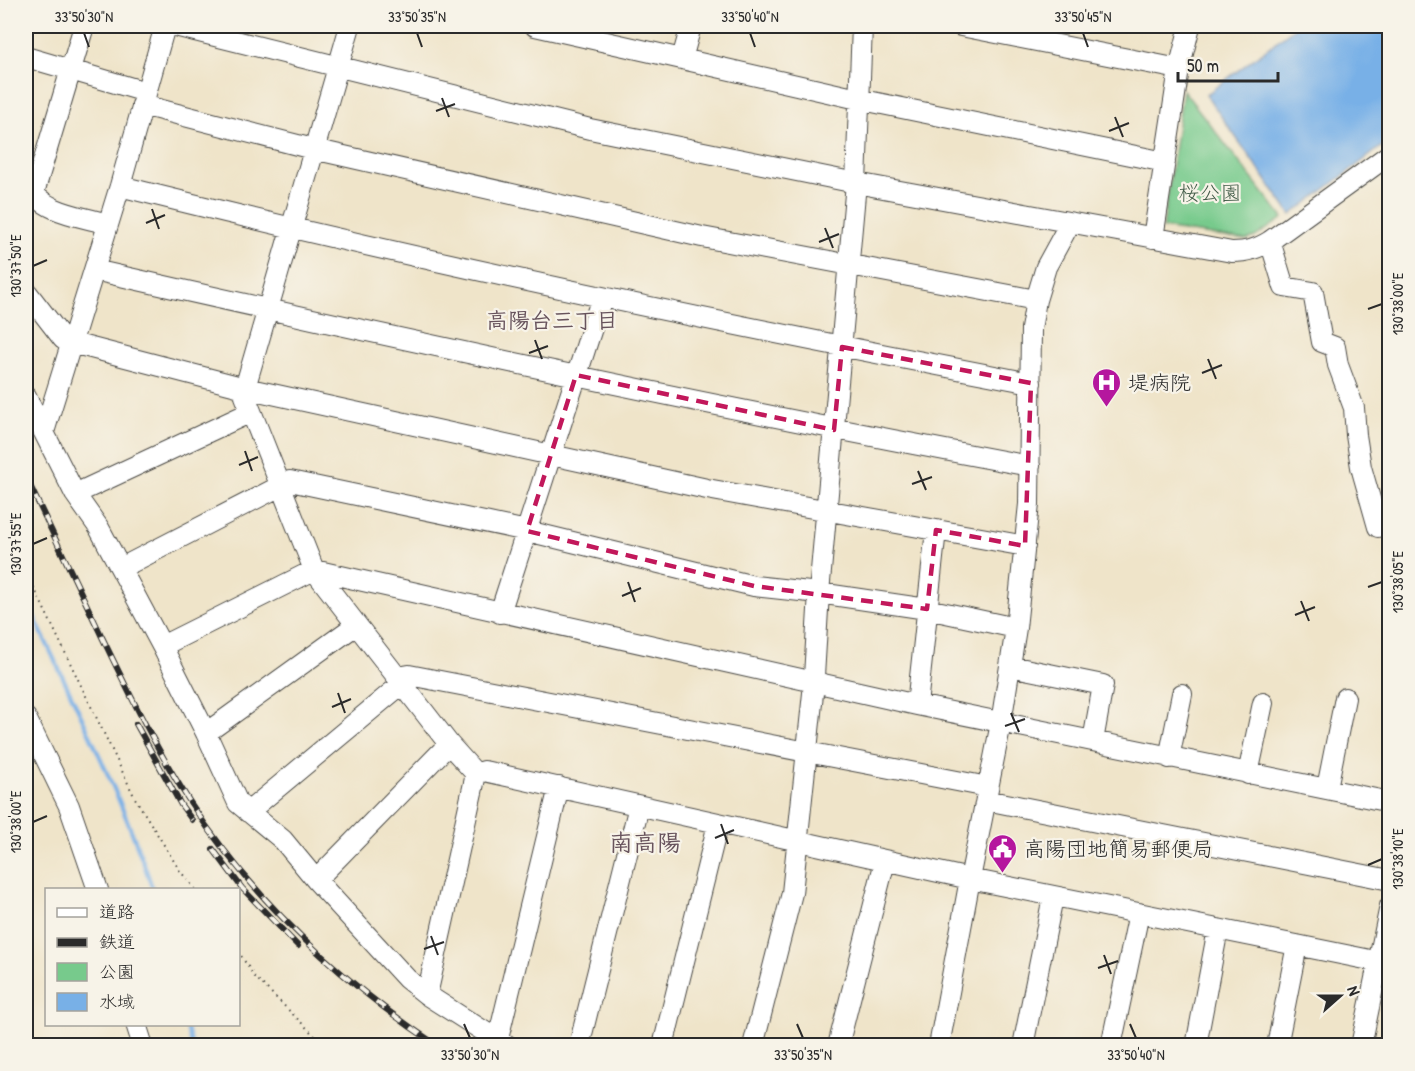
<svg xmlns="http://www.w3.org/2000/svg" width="1415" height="1071" viewBox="0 0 1415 1071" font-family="'Patrick Hand','Klee One',sans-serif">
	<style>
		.green { fill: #77ca8c; stroke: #517a5c; stroke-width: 1.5 }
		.water { fill: #78b0e7; stroke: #526e89; stroke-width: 1.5 }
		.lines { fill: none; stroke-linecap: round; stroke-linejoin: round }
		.stream { stroke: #78b0e7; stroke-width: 4 }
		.minor-casing { stroke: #484743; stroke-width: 22 }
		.path { stroke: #484743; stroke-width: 2; stroke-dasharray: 1.5 4.5; stroke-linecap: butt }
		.minor { stroke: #fff; stroke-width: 20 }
		.rail-casing { stroke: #2b2b2b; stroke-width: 6 }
		.rail { stroke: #f7f3e8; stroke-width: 4; stroke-dasharray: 11; stroke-linecap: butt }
		.marked { fill: none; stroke: #c2185b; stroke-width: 4.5; stroke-dasharray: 12 8; stroke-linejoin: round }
		.ticks { fill: none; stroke: #2b2b2b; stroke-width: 2 }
		.labels { text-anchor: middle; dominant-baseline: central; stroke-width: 4.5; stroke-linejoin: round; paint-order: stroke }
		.park-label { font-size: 21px; fill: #425b48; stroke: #f7f3e8 }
		.poi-label { font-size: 21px; fill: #2b2b2b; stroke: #f7f3e8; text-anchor: start }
		.neighbourhood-label { font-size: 22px; font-weight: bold; fill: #68545d; stroke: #f7f3e8 }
		.quarter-label { font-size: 24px; font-weight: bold; fill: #68545d; stroke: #f7f3e8 }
		.neatline { fill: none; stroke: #2b2b2b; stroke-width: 2 }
		.ticks-label { font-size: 15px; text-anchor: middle; fill: #2b2b2b }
	</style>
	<rect width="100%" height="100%" fill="#f7f3e8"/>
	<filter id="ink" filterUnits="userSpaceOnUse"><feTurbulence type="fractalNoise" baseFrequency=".0167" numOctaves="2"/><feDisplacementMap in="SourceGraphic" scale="12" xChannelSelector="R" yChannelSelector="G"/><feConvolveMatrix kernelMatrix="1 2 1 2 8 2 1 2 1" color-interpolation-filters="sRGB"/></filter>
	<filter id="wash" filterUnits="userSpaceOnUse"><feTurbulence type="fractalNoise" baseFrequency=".008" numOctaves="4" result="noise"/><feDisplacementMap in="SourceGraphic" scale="24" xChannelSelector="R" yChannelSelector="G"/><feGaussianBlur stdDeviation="1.35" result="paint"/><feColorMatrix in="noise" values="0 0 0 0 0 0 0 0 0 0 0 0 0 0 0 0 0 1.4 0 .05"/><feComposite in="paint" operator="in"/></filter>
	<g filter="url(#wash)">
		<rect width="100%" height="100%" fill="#efe4c9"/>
		<path class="green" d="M 1183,90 L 1283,218 L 1255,237 L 1246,240 L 1163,228 Z"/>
		<path class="water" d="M 1297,26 L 1389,26 L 1389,141 L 1291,215 L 1206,95 Z"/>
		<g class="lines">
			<path class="stream" d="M 26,600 C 71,695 119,789 153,890
				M 186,1024 L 192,1046"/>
		</g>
	</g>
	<g filter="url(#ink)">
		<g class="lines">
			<defs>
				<path id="minor" d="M 175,26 L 590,129 L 856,183 L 1232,252 C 1247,252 1257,249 1270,241 L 1390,154
					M 350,26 L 245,388 L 245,396 L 314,570 L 449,744 L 476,774
					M 535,26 L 682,59
					M 691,26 L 682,59 L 858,99 L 1165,162
					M 961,26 L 1179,69 L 1153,238
					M 26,57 L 146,92
					M 1179,69 L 1190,26
					M 142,105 L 313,149 L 702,237 L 1036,300
					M 28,185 C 42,213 81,216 108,224
					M 120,186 C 421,262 726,325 1031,383
					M 33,196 L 84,26
					M 1270,241 L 1284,287 L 1313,292 L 1322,342 L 1335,347 L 1338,365 L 1354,408 L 1356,435 L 1361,467 L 1378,527
					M 94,270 C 405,341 717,408 1030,466
					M 26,291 L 63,339 L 72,343 L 245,388 L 707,489 L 1025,546
					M 26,397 L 75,494 L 99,528 L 162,646 L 206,733 L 238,803 L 283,840 L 316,880 L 407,979 L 427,995 L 507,1046
					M 44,432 L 120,186 L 165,26
					M 75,494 L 251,412
					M 121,568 L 290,481 L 527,531 L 754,586 L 819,593 L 927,609 L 1016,628
					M 500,613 L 602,297
					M 162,646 L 314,570 L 917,705 L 1390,802
					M 1010,666 L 1103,685 L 1093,741
					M 398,677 L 409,675 L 988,787
					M 917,705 L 936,530
					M 26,718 L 69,806 L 98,890
					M 206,733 L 356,625
					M 1169,758 L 1182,694
					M 476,774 L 484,771 L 970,879 L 1390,964
					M 1248,774 L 1263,703
					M 1327,788 L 1345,698
					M 986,800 L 1390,880
					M 248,812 L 403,683
					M 316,880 L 449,744
					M 427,995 L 476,774
					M 136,1024 L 143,1046
					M 498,1039 L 559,787
					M 579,1046 L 639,806
					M 663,1046 L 718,824
					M 753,1046 L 792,893 L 813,693 L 819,593 L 856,183 L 862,26
					M 838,1046 L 885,861
					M 939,1046 L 970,879 L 1001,723 L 1016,628 L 1029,504 L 1031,329 L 1036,300 L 1046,267 L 1070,223
					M 1023,1046 L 1053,897
					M 1111,1046 L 1139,913
					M 1196,1046 L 1218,929
					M 1277,1046 L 1297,945
					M 1361,1046 L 1390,906"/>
			</defs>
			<use href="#minor" class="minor-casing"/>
			<path class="path" d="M 26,571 L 135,798 L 180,871 L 196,890
				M 238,951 L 254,976 L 325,1046"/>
			<use href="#minor" class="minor"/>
			<defs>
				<path id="rail" d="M 26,477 C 51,530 77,584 102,637 C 129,693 156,749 190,802 C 254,900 340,981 438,1046
					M 136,724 L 181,805 L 192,820
					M 213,849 L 242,888 L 298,946"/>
			</defs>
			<use href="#rail" class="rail-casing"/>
			<use href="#rail" class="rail"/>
		</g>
	</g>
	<path class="marked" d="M 842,347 L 1031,383 L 1025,546 L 936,530 L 927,609 L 754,586 L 527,531 L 576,375 L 834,430 Z"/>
	<path class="ticks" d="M 84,33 L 89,47M 417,33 L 422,47M 750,33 L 755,47M 1083,33 L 1088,47M 442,98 L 449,117M 436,111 L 455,104M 1115,117 L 1123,137M 1109,131 L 1129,123M 152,209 L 159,229M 146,223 L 165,215M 825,228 L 833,248M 819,242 L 839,234M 33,266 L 47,260M 1368,309 L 1382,304M 535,340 L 542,359M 529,353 L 548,346M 1208,359 L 1216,379M 1202,373 L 1222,365M 245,451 L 252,471M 239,465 L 258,457M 918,471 L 926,490M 912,484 L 932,477M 33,544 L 47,538M 628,582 L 635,602M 1368,587 L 1382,582M 622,596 L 641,588M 1301,601 L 1309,621M 1295,615 L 1315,607M 338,693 L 345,713M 332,707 L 351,699M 1011,713 L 1019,732M 1005,726 L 1025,719M 33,822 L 47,816M 721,824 L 728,844M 715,838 L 734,830M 1368,865 L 1382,859M 431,936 L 438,955M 424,949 L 444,942M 1104,955 L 1111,974M 1098,968 L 1118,961M 464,1024 L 470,1038M 797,1024 L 803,1038M 1130,1024 L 1136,1038"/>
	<defs>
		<symbol id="hospital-pin" viewBox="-11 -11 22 30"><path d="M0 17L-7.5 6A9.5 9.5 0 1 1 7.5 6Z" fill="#b5179e" stroke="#f7f3e8"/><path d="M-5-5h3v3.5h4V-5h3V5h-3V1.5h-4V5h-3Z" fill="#fff"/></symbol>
		<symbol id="civic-pin" viewBox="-11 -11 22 30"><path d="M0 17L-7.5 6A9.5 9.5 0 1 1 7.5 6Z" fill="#b5179e" stroke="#f7f3e8"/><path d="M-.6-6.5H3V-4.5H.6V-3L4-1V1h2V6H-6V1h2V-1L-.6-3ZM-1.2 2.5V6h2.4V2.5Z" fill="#fff"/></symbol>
	</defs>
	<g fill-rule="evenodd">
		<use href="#hospital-pin" x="1090" y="366" width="33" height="45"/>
		<use href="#civic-pin" x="986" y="832" width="33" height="45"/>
	</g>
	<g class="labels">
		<g class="park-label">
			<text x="1210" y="192">桜公園</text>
		</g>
		<g class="poi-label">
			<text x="1128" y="382">堤病院</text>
			<text x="1024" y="848">高陽団地簡易郵便局</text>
		</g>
		<g class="neighbourhood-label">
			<text x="552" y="320">高陽台三丁目</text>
		</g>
		<g class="quarter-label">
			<text x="645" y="842">南高陽</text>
		</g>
	</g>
	<rect width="1415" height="1071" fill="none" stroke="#f7f3e8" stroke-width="66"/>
	<rect x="45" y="888" width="195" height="138" fill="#f7f3e8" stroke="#a5a39c" stroke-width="1.5"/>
	<rect x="57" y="908" width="30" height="9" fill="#ffffff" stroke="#a5a39c" stroke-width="1.5"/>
	<text x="99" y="918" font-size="18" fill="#2b2b2b">道路</text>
	<rect x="57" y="938" width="30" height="9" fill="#2b2b2b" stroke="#a5a39c" stroke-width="1.5"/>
	<text x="99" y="948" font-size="18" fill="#2b2b2b">鉄道</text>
	<rect x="57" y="963" width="30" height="18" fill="#77ca8c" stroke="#a5a39c" stroke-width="1.5"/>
	<text x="99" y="978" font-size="18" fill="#2b2b2b">公園</text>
	<rect x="57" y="993" width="30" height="18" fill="#78b0e7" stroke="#a5a39c" stroke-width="1.5"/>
	<text x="99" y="1008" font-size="18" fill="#2b2b2b">水域</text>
	<g transform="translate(1340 996) rotate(69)" stroke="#f7f3e8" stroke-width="4.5" paint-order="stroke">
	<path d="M0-4.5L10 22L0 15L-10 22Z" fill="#2b2b2b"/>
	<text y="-9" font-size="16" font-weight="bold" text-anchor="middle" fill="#2b2b2b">N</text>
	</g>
	<path d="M1178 72v9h100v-9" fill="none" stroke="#2b2b2b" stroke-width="3"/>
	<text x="1187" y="72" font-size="18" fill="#2b2b2b" stroke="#f7f3e8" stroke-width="4.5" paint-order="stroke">50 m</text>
	<rect x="33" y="33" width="1349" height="1005" class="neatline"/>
	<g class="ticks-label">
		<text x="84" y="22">33°50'30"N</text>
		<text x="417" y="22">33°50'35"N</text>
		<text x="750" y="22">33°50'40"N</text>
		<text x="1083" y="22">33°50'45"N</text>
		<text transform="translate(16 266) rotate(-90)" y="5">130°37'50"E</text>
		<text transform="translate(1398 304) rotate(-90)" y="5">130°38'00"E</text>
		<text transform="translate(16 544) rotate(-90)" y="5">130°37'55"E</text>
		<text transform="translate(1398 582) rotate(-90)" y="5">130°38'05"E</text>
		<text transform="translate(16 822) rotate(-90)" y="5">130°38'00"E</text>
		<text transform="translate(1398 859) rotate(-90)" y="5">130°38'10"E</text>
		<text x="470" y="1060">33°50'30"N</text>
		<text x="803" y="1060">33°50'35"N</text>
		<text x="1136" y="1060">33°50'40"N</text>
	</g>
</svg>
